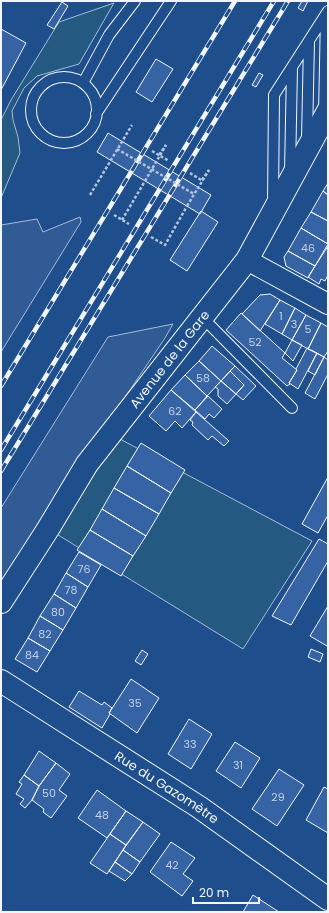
<svg xmlns="http://www.w3.org/2000/svg" width="329" height="913" viewBox="0 0 329 913" font-family="Poppins,sans-serif">
	<style>
		.green { fill: #245a82; stroke: #a8bbd7 }
		.parking { fill: #305b95; stroke: #a8bbd7 }
		.building { fill: #3563a3; stroke: #f2f6ff }
		.lines { fill: none; stroke-linecap: round; stroke-linejoin: round }
		.lane-casing { stroke: #f2f6ff; stroke-width: 12 }
		.street-casing { stroke: #f2f6ff; stroke-width: 22 }
		.secondary-casing { stroke: #f2f6ff; stroke-width: 24 }
		.path { stroke: #b3c4dc; stroke-width: 2.5; stroke-dasharray: 3 2; stroke-linecap: butt }
		.lane { stroke: #1f4e8c; stroke-width: 10 }
		.street { stroke: #1f4e8c; stroke-width: 20 }
		.secondary { stroke: #1f4e8c; stroke-width: 22 }
		.rail-casing { stroke: #f2f6ff; stroke-width: 4.5 }
		.rail { stroke: #1f4e8c; stroke-width: 3; stroke-dasharray: 9; stroke-linecap: butt }
		.path-bridge { stroke: #b3c4dc; stroke-width: 2.5; stroke-dasharray: 3 2; stroke-linecap: butt }
		.labels { text-anchor: middle; dominant-baseline: central; stroke-width: 3; stroke-linejoin: round; paint-order: stroke }
		.number-label { font-size: 11px; fill: #c3d1e8 }
		.street-label { font-size: 13px; fill: #f2f6ff; stroke: #1f4e8c }
	</style>
	<rect width="100%" height="100%" fill="#1f4e8c"/>
	<path class="green" d="M 114,3 L 79,64 L 37,76 L 24,88 L 12,111 L 13,120 L 18,137 L 20,153 L 1,198 L 1,120 L 11,100 L 59,22 Z
		M 118,438 L 312,541 L 243,649 L 55,533 Z"/>
	<path class="parking" d="M 80,217 L 81,222 L 1,352 L 1,225 L 37,219 L 43,232 Z
		M 173,324 L 165,338 L 1,581 L 1,508 L 108,337 Z"/>
	<path class="building" d="M 302,1 L 308,1 L 303,11 L 298,8 Z
		M 62,2 L 68,6 L 54,29 L 47,25 Z
		M 1,29 L 26,43 L 1,90 Z
		M 156,59 L 173,69 L 152,102 L 136,92 Z
		M 259,73 L 263,75 L 256,87 L 252,85 Z
		M 108,133 L 211,195 L 200,214 L 97,152 Z
		M 328,183 L 328,195 L 323,191 Z
		M 323,191 L 328,195 L 328,221 L 311,212 Z
		M 201,211 L 218,222 L 187,271 L 170,260 Z
		M 311,212 L 328,221 L 328,244 L 301,228 Z
		M 301,228 L 328,244 L 315,266 L 288,251 Z
		M 328,246 L 328,275 L 325,281 L 321,279 L 319,284 L 308,277 Z
		M 288,251 L 315,266 L 308,278 L 286,266 L 284,257 Z
		M 270,294 L 280,300 L 260,331 L 242,314 L 260,295 Z
		M 280,300 L 295,308 L 282,334 L 265,324 Z
		M 295,308 L 306,315 L 292,340 L 282,334 Z
		M 241,313 L 285,353 L 282,358 L 297,370 L 289,383 L 290,384 L 287,386 L 226,330 Z
		M 306,315 L 321,323 L 308,349 L 292,340 Z
		M 321,323 L 328,327 L 328,351 L 324,357 L 308,349 Z
		M 292,340 L 302,345 L 293,361 L 285,353 Z
		M 212,346 L 235,366 L 221,381 L 199,361 Z
		M 307,348 L 317,353 L 298,389 L 289,383 L 297,370 L 296,369 Z
		M 317,353 L 324,357 L 315,375 L 308,371 Z
		M 324,357 L 328,360 L 328,374 L 315,399 L 305,393 Z
		M 199,361 L 221,381 L 207,396 L 185,375 Z
		M 235,366 L 256,386 L 243,400 L 236,394 L 244,385 L 230,371 Z
		M 230,371 L 244,385 L 236,394 L 221,381 Z
		M 185,375 L 207,396 L 195,410 L 171,390 Z
		M 221,381 L 236,394 L 227,404 L 218,396 L 218,389 L 215,387 Z
		M 171,390 L 196,412 L 182,428 L 175,421 L 166,431 L 149,416 Z
		M 208,396 L 222,409 L 214,418 L 209,414 L 205,419 L 195,410 Z
		M 196,412 L 229,441 L 224,446 L 212,436 L 208,440 L 192,425 L 193,422 L 190,420 Z
		M 141,443 L 185,470 L 171,493 L 127,466 Z
		M 127,466 L 171,493 L 159,514 L 114,488 Z
		M 328,477 L 328,515 L 318,533 L 302,524 Z
		M 114,488 L 159,514 L 146,536 L 102,509 Z
		M 102,509 L 146,536 L 133,556 L 90,530 Z
		M 90,530 L 133,556 L 121,576 L 77,550 Z
		M 319,539 L 328,544 L 328,561 L 291,625 L 272,616 Z
		M 79,552 L 101,565 L 88,587 L 66,573 Z
		M 66,573 L 88,587 L 76,608 L 54,594 Z
		M 54,594 L 76,608 L 63,630 L 40,616 Z
		M 328,606 L 328,645 L 327,646 L 310,636 Z
		M 40,616 L 63,630 L 50,651 L 28,638 Z
		M 28,638 L 50,651 L 37,672 L 15,659 Z
		M 311,649 L 323,654 L 320,662 L 308,657 Z
		M 142,650 L 148,654 L 141,665 L 135,661 Z
		M 131,679 L 159,698 L 137,733 L 109,713 Z
		M 79,691 L 102,705 L 104,702 L 112,708 L 109,713 L 110,714 L 102,728 L 69,707 Z
		M 189,719 L 212,734 L 191,769 L 168,754 Z
		M 235,742 L 260,758 L 241,788 L 216,771 Z
		M 39,751 L 56,763 L 39,786 L 24,775 Z
		M 56,763 L 70,774 L 59,790 L 67,796 L 51,818 L 43,812 L 44,809 L 32,800 L 39,786 Z
		M 279,769 L 304,785 L 277,826 L 252,809 Z
		M 24,775 L 39,786 L 32,800 L 25,808 L 20,804 L 24,799 L 16,794 L 22,784 L 19,782 Z
		M 324,787 L 328,789 L 328,833 L 306,820 Z
		M 97,790 L 126,811 L 107,838 L 78,818 Z
		M 126,811 L 143,822 L 126,845 L 110,834 Z
		M 143,822 L 160,834 L 140,862 L 123,850 Z
		M 110,834 L 126,845 L 107,874 L 90,863 Z
		M 171,842 L 195,858 L 183,874 L 193,881 L 182,896 L 150,872 Z
		M 123,850 L 140,862 L 132,874 L 115,862 Z
		M 115,862 L 132,874 L 125,881 L 109,871 Z
		M 253,895 L 279,912 L 243,912 Z"/>
	<g class="lines">
		<defs>
			<path id="lane" d="M31 110a33 33 0 1 1 66 0a33 33 0 1 1-66 0Z
				M 83,83 L 109,35 L 135,1
				M 96,114 L 171,1
				M 324,114 L 326,14
				M 307,139 L 309,41
				M 290,172 L 292,68
				M 273,203 L 274,95 L 328,11
				M 202,317 L 292,408"/>
			<path id="street" d="M 247,260 L 328,304"/>
			<g id="secondary">
				<path id="s1" d="M 1,602 L 48,529 L 87,464 L 247,260 L 328,111"/>
				<path id="s2" d="M 1,681 L 199,807 L 328,899"/>
			</g>
		</defs>
		<use href="#lane" class="lane-casing"/>
		<use href="#street" class="street-casing"/>
		<use href="#secondary" class="secondary-casing"/>
		<path class="path" d="M 152,151 L 169,161
			M 159,155 L 166,145
			M 190,173 L 203,181
			M 202,180 L 209,170
			M 90,195 L 132,125
			M 114,215 L 129,224
			M 122,220 L 145,181
			M 151,237 L 165,245 L 187,206"/>
		<use href="#lane" class="lane"/>
		<use href="#street" class="street"/>
		<use href="#secondary" class="secondary"/>
		<defs>
			<path id="rail" d="M 1,386 L 235,1
				M 1,450 L 274,1
				M 1,471 L 288,1"/>
		</defs>
		<use href="#rail" class="rail-casing"/>
		<use href="#rail" class="rail"/>
		<path class="path-bridge" d="M 117,149 L 194,194
			M 145,181 L 166,145
			M 187,206 L 209,170"/>
	</g>
	<g class="labels">
		<g class="number-label">
			<text x="308" y="248">46</text>
			<text x="281" y="316">1</text>
			<text x="294" y="324">3</text>
			<text x="308" y="329">5</text>
			<text x="255" y="342">52</text>
			<text x="203" y="378">58</text>
			<text x="175" y="411">62</text>
			<text x="84" y="569">76</text>
			<text x="71" y="590">78</text>
			<text x="58" y="612">80</text>
			<text x="45" y="634">82</text>
			<text x="32" y="655">84</text>
			<text x="135" y="703">35</text>
			<text x="190" y="744">33</text>
			<text x="238" y="765">31</text>
			<text x="49" y="793">50</text>
			<text x="278" y="797">29</text>
			<text x="102" y="815">48</text>
			<text x="172" y="865">42</text>
		</g>
		<g class="street-label">
			<text stroke="none"><textPath href="#s1" startOffset="296">Avenue de la Gare</textPath></text>
			<text stroke="none"><textPath href="#s2" startOffset="197">Rue du Gazomètre</textPath></text>
		</g>
	</g>
	<rect width="329" height="913" fill="none" stroke="#f2f6ff" stroke-width="4"/>
	<path d="M193 897v6h66v-6" fill="none" stroke="#f2f6ff" stroke-width="2"/>
	<text x="199" y="897" font-size="12" fill="#f2f6ff" stroke="#1f4e8c" stroke-width="3" paint-order="stroke">20 m</text>
</svg>
